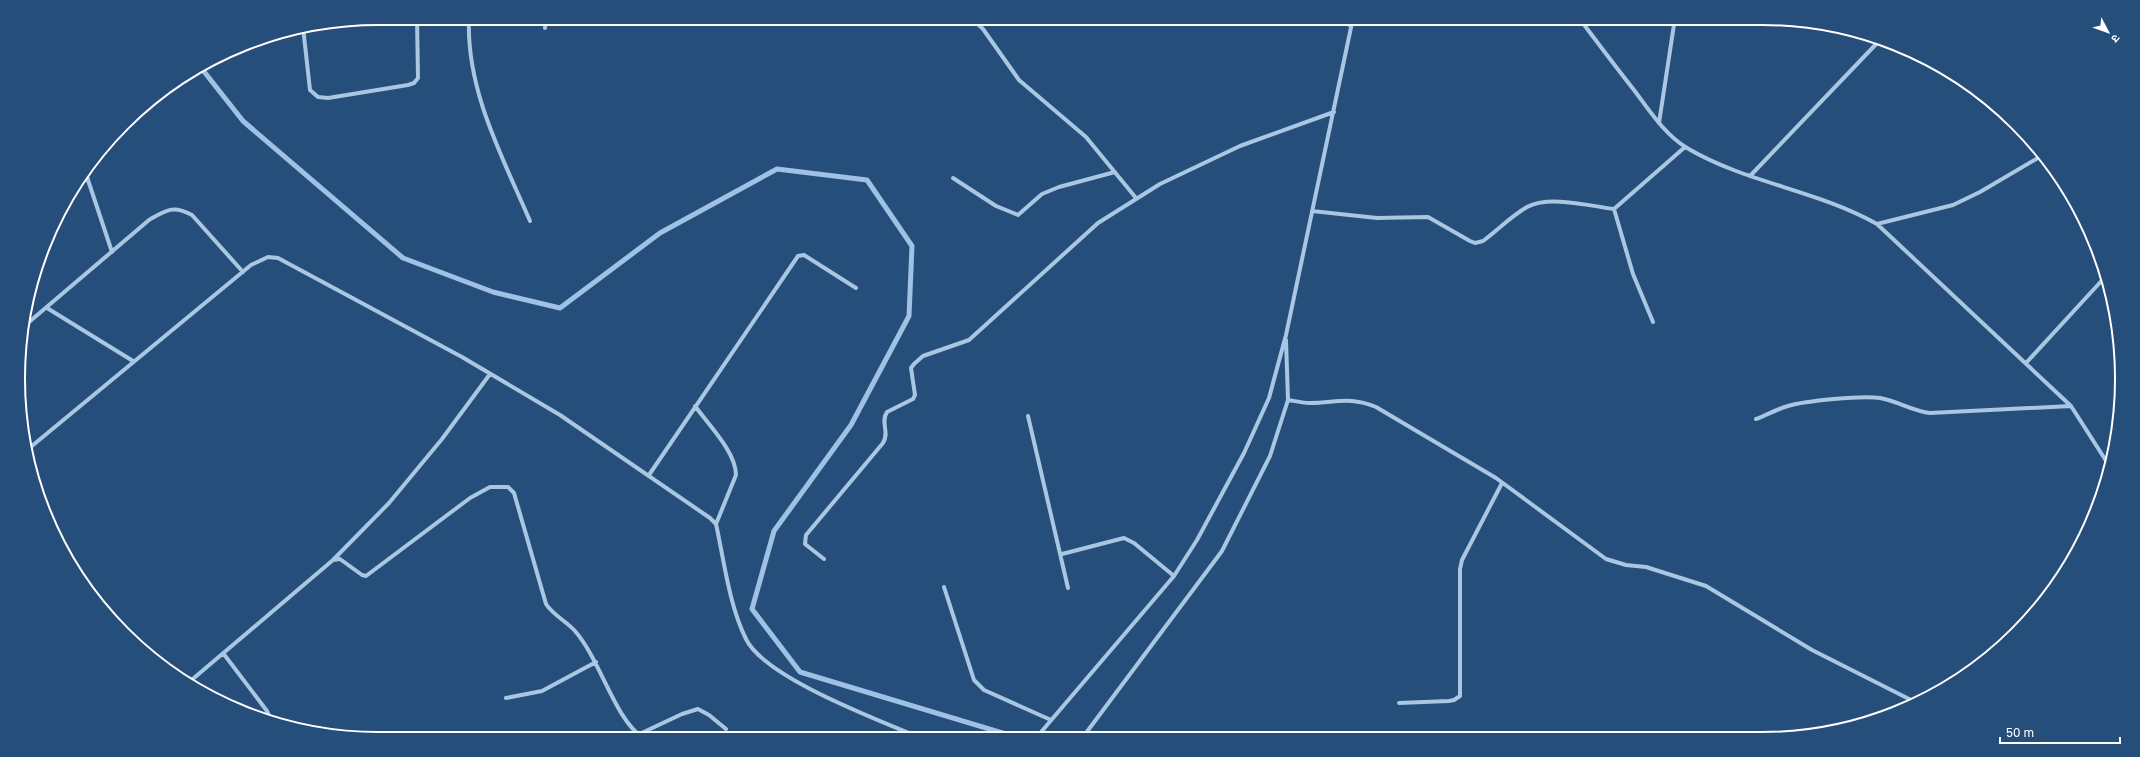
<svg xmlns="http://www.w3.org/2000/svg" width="2140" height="757" viewBox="0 0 2140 757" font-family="'Golos Text','Noto Sans Devanagari',sans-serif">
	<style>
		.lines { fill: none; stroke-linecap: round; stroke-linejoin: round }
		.stream { stroke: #9ec1e4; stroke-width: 5 }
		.street { stroke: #a9c6e3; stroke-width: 4 }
		.rim { fill: none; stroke: #fff; stroke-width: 2 }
	</style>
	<rect width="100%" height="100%" fill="#264e7a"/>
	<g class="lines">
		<path class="stream" d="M 202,69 L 243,121 L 403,258 L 493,292 L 560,308 L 660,233 L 777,169 L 867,180 L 912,246 L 909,316 L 851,425 L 774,531 L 752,609 L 800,672 L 1019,738"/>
		<path class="street" d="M 469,18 C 466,90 502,156 530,221
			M 971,18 L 983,29 L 1019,80 L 1086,137 L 1136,198
			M 1339,18 L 1351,26
			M 1579,18 C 1597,42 1615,66 1634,90 C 1649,110 1665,135 1687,148 C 1746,183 1817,190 1877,224 L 2071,406 L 2110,467
			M 303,27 L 310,90 L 318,97 L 328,98 L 408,85 L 414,83 L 418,78 L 417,18
			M 545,28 L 546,18
			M 1659,123 L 1675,18
			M 85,171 L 112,252
			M 1750,176 L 1880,40
			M 953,178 L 996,206 L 1018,215 L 1042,194 L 1059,187 L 1115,172
			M 78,183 L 88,179
			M 1312,211 L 1377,218 L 1428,217 L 1470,241 L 1475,243 L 1483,241 C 1498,230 1511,216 1527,207 C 1549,195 1590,206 1614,209
			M 1877,224 L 1953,205 L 1980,192 L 2043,155
			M 47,308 L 133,361
			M 1653,322 L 1633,274 L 1614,209 L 1685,147
			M 22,328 L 149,220 C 166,210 173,205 192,215 L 243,272
			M 2026,363 L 2106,276
			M 1288,400 C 1295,401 1303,403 1310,403 C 1336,403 1349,396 1376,407 L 1496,478 L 1606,559 L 1626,565 L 1646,567 L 1706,586 L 1812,650 L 1917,703
			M 695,406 C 708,424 736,452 736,475 L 716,524
			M 1028,416 L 1068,588
			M 1756,419 C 1767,415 1777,409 1788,406 C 1805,401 1862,395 1880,398 C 1897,401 1913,411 1930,413 L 2071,406
			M 27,450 L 251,265 L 268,257 L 278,258 L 462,357 L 560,415 L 710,518 L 716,524 C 724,560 729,605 746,639 C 765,678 879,720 921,738
			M 649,475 L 798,256 L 804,255 L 856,288
			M 1062,554 L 1124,538 L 1134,543 L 1174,576
			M 824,559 L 805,544 L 806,535 L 883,443 C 890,433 880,422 887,412 L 913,399 L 915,395 L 911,368 L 914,364 L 923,356 L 969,340 L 1098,223 L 1160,184 L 1240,146 L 1334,112
			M 333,560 L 389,503 L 442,439 L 490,374
			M 944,587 L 974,680 L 984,690 L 1051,720
			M 223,653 L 267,711 L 271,720
			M 188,683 L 333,560 L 340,559 L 362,575 L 366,576 L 470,498 L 490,487 L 508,487 L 514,493 L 546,604 C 553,615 566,621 575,631 C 601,661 614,718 643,738
			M 506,698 L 542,691 L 596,662
			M 1399,703 L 1449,701 L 1454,700 L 1460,696 L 1460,569 L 1462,560 L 1502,483
			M 1083,737 L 1222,551 L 1270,456 L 1288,400 L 1286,340
			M 631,738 L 682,714 L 698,709 L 709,715 L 726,729
			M 1036,738 L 1174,576 L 1197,540 L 1244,453 L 1269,398 L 1286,335 L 1353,18"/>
	</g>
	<path d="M0 0H2140V757H0ZM378 25H1762A353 353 0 0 1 2115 378V379A353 353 0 0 1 1762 732H378A353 353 0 0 1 25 379V378A353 353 0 0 1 378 25Z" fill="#264e7a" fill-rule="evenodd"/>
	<path class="rim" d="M378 25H1762A353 353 0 0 1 2115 378V379A353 353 0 0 1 1762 732H378A353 353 0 0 1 25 379V378A353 353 0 0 1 378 25Z"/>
	<g transform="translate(2108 32) rotate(131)" stroke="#264e7a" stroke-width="3" paint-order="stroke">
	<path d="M0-3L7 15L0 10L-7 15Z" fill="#ffffff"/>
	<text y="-6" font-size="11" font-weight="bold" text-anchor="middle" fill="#ffffff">उ</text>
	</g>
	<path d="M2000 737v6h120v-6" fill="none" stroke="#ffffff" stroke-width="2"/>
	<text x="2006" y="737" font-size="12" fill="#ffffff" stroke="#264e7a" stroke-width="3" paint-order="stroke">50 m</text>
</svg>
